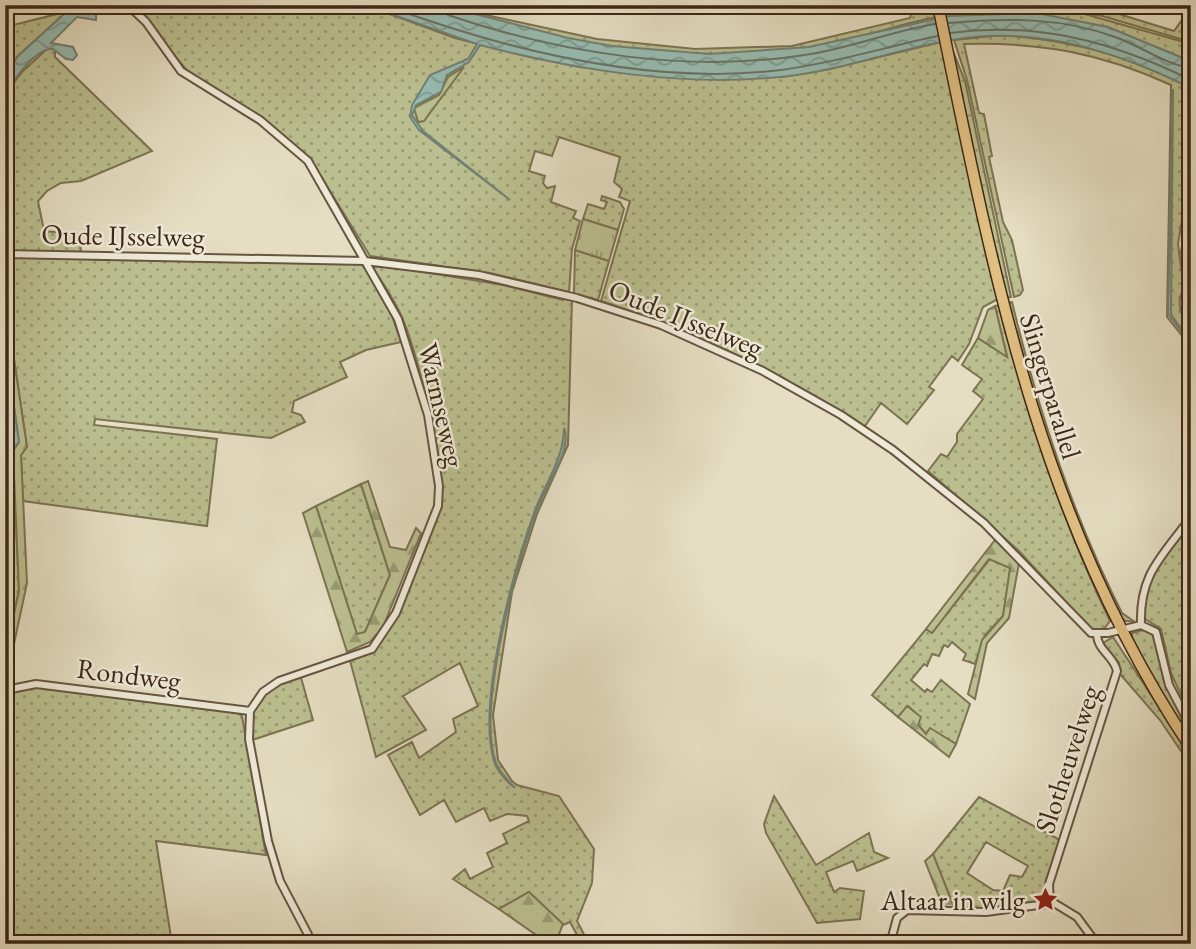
<svg xmlns="http://www.w3.org/2000/svg" width="1196" height="949" viewBox="0 0 1196 949" font-family="'EB Garamond',serif">
	<style>
		.grass { fill: url(#grass-dots); stroke: #7c7352; stroke-width: 2; fill-rule: evenodd }
		.forest { fill: url(#forest-firs); stroke: #7c7352; stroke-width: 2 }
		.wetland { fill: url(#wetland-marsh); stroke: #7c7352; stroke-width: 2 }
		.park { fill: url(#park-tufts); stroke: #7c7352; stroke-width: 2 }
		.water { fill: url(#water-waves); stroke: #738074; stroke-width: 2 }
		.lines { fill: none; stroke-linecap: round; stroke-linejoin: round }
		.shore { stroke: #6a7264; stroke-width: 2 }
		.stream { stroke: #738074; stroke-width: 2 }
		.street-casing { stroke: #685541; stroke-width: 10 }
		.primary-casing { stroke: #3e2716; stroke-width: 13 }
		.street { stroke: #eeead8; stroke-width: 6 }
		.primary { stroke: #e2bf82; stroke-width: 10 }
		.labels { text-anchor: middle; dominant-baseline: central; stroke-width: 5; stroke-linejoin: round; paint-order: stroke }
		.street-label { font-size: 28px; fill: #3e2716; stroke: #eeead8 }
		.poi-label { font-size: 28px; fill: #3e2716; stroke: #eeead8; text-anchor: end }
	</style>
	<defs>
		<pattern id="grass-dots" width="8" height="8" patternUnits="userSpaceOnUse" patternTransform="scale(1.75)"><rect width="8" height="8" fill="#bbbf8f"/><path d="M2 2h.1M6 6h.1" fill="none" stroke="#999b74" stroke-width="1.8" stroke-linecap="round"/></pattern>
		<pattern id="forest-firs" width="22" height="20" patternUnits="userSpaceOnUse" patternTransform="scale(1.75)"><rect width="22" height="20" fill="#bbbf8f"/><path d="M5 1l3.5 6h-7zM16 11l3.5 6h-7z" fill="#999b74"/></pattern>
		<pattern id="wetland-marsh" width="20" height="14" patternUnits="userSpaceOnUse" patternTransform="scale(1.75)"><rect width="20" height="14" fill="#bbbf8f"/><path d="M1 5h8M5 5V1M11 12h8M15 12V8" fill="none" stroke="#999b74"/></pattern>
		<pattern id="park-tufts" width="24" height="20" patternUnits="userSpaceOnUse" patternTransform="scale(1.75)"><rect width="24" height="20" fill="#bbbf8f"/><path d="M3 7l-1-3M5 7V3M7 7l1-3M15 17l-1-3M17 17v-4M19 17l1-3" fill="none" stroke="#999b74"/></pattern>
		<pattern id="water-waves" width="16" height="10" patternUnits="userSpaceOnUse" patternTransform="scale(1.75)"><rect width="16" height="10" fill="#96bcb2"/><path d="M0 5q4-4 8 0t8 0" fill="none" stroke="#7c9990"/></pattern>
	</defs>
	<rect width="100%" height="100%" fill="#e5dec3"/>
	<filter id="stains"><feTurbulence type="fractalNoise" baseFrequency=".00286" numOctaves="4"/><feColorMatrix values="0 0 0 0 .2 0 0 0 0 .09 0 0 0 0 .02 0 0 0 .5 -.17"/></filter>
	<radialGradient id="worn" r=".72"><stop offset=".6" stop-color="#630" stop-opacity="0"/><stop offset="1" stop-color="#630" stop-opacity=".3"/></radialGradient>
	<path class="grass" d="M 64,5 L 74,5 L 18,56 L 5,75 L 5,27 L 57,14 Z
		M 131,5 L 365,5 L 455,38 L 525,56 L 579,67 L 674,77 L 782,77 L 830,69 L 941,42 L 998,299 L 983,307 L 969,344 L 958,361 L 952,356 L 929,387 L 934,390 L 907,424 L 881,403 L 865,426 C 781,373 695,331 601,301 L 630,201 L 619,197 L 622,189 L 614,182 L 620,157 L 559,137 L 552,156 L 535,151 L 529,171 L 545,176 L 543,183 L 547,188 L 555,186 L 551,202 L 576,211 L 573,218 L 580,221 L 572,249 L 569,292 L 490,273 L 370,256 L 309,157 L 260,116 L 190,74 Z
		M 440,5 L 597,39 L 695,49 L 792,46 L 910,18 L 914,5 L 934,5 L 936,17 C 893,26 851,41 807,48 C 685,65 557,44 440,5 Z
		M 946,5 L 1022,6 L 1074,11 L 1191,44 L 1191,62 C 1101,21 1047,8 949,16 Z
		M 1035,5 L 1090,5 L 1174,31 L 1191,7 L 1191,42 L 1102,16 Z
		M 1003,35 C 1077,41 1124,55 1191,88 L 1191,174 L 1182,189 L 1183,214 L 1178,244 L 1182,274 L 1191,287 L 1191,297 L 1185,287 C 1170,308 1191,323 1191,347 L 1167,317 L 1171,85 C 1101,53 1041,42 964,44 L 979,113 L 984,114 L 992,156 L 989,157 L 1003,222 L 1012,240 L 1023,290 L 1020,295 L 1014,297 L 967,80 L 954,40 Z
		M 49,47 L 55,50 L 55,57 L 152,151 L 81,181 L 61,183 L 47,191 L 38,201 L 44,231 L 79,234 L 81,252 L 5,252 L 5,95 L 22,72 Z
		M 952,49 L 965,81 L 1011,297 L 1005,298 Z
		M 602,196 L 620,202 L 624,209 L 618,230 L 583,219 L 588,204 L 604,209 L 607,202 L 601,200 Z
		M 575,250 L 609,261 L 598,300 L 574,294 Z
		M 5,256 L 360,264 L 365,267 L 390,310 L 401,342 L 366,350 L 340,362 L 347,377 L 294,401 L 292,412 L 301,415 L 305,422 L 271,438 L 95,419 L 94,425 L 217,439 L 207,526 L 23,501 L 21,455 L 27,447 L 5,299 Z
		M 381,265 L 503,285 L 563,300 L 563,297 L 572,299 L 568,445 L 537,514 L 512,592 L 493,715 L 498,760 L 512,781 L 517,785 L 559,796 L 594,849 L 592,883 L 577,921 L 589,944 L 582,944 L 570,922 L 563,925 L 529,892 L 499,909 L 453,879 L 465,869 L 470,879 L 493,867 L 487,853 L 507,843 L 503,834 L 529,821 L 527,816 L 507,814 L 490,821 L 484,808 L 456,822 L 444,800 L 420,815 L 388,755 L 412,742 L 419,758 L 456,732 L 453,719 L 478,706 L 460,663 L 403,696 L 426,730 L 376,757 L 349,657 L 375,648 L 389,630 L 441,506 C 446,469 417,351 401,315 C 394,299 383,283 373,268 Z
		M 1012,302 C 1038,410 1072,514 1122,613 L 1135,622 L 1119,620 L 1049,457 L 1006,304 Z
		M 1000,305 C 1026,414 1061,519 1110,621 L 1103,630 L 1092,630 L 1018,550 L 928,471 L 941,454 L 947,457 L 957,442 L 957,434 L 983,399 L 973,391 L 982,379 L 962,365 L 978,338 L 1007,356 L 995,306 Z
		M 13,451 L 19,591 L 5,655 L 5,458 L 6,453 Z
		M 361,484 L 390,575 L 365,632 L 357,635 L 316,506 Z
		M 1184,529 L 1191,532 L 1191,717 L 1171,673 L 1161,629 L 1145,619 C 1140,582 1163,557 1184,529 Z
		M 990,559 L 1011,568 L 1003,616 L 985,635 L 975,664 L 963,660 L 966,654 L 952,642 L 948,647 L 944,645 L 939,656 L 932,654 L 927,666 L 924,664 L 911,680 L 925,692 L 927,689 L 932,692 L 941,680 L 970,704 L 956,744 L 930,729 L 926,734 L 918,725 L 920,717 L 908,706 L 898,717 L 872,695 L 926,629 L 932,633 Z
		M 1143,630 L 1151,632 L 1155,638 L 1164,681 L 1191,736 L 1191,742 L 1132,642 L 1132,633 Z
		M 1113,637 L 1191,756 L 1191,766 L 1160,720 L 1120,674 L 1119,663 L 1103,643 Z
		M 300,674 L 313,720 L 252,740 C 245,701 269,688 300,674 Z
		M 39,686 L 237,713 L 242,716 L 266,855 L 156,841 L 172,944 L 5,944 L 5,697 L 10,692 Z
		M 774,796 L 816,865 L 869,833 L 874,852 L 888,858 L 857,871 L 853,861 L 826,872 L 834,892 L 840,888 L 864,891 L 860,919 L 817,923 L 766,833 L 764,824 Z
		M 979,797 L 1060,840 L 1045,887 L 1045,900 L 991,909 L 955,910 L 933,854 ZM 986,842 L 1028,866 L 1022,877 L 1010,875 L 1003,891 L 993,890 L 967,873 Z"/>
	<path class="forest" d="M 464,67 L 424,121 L 418,122 L 414,108 L 439,95 L 448,77 Z
		M 5,299 L 27,447 L 21,455 L 27,583 L 5,686 L 5,655 L 19,591 L 13,451 L 19,442 L 14,407 L 5,390 L 8,368 Z
		M 995,306 L 1007,357 L 978,338 L 988,310 Z
		M 368,481 L 390,547 L 406,550 L 416,528 L 421,533 L 383,627 L 370,642 L 347,652 L 303,513 L 316,506 L 357,634 L 365,632 L 390,575 L 361,484 Z
		M 995,540 L 1019,563 L 1009,618 L 987,643 L 975,699 L 968,694 L 982,640 L 1003,616 L 1010,568 L 989,559 L 932,633 L 926,629 Z
		M 907,706 L 921,717 L 918,725 L 926,734 L 930,728 L 956,744 L 949,757 L 898,717 Z
		M 933,854 L 955,910 L 944,909 L 925,861 Z
		M 529,892 L 563,924 L 555,944 L 549,944 L 499,909 Z"/>
	<path class="wetland" d="M 1191,178 L 1190,182 L 1191,282 L 1181,253 L 1187,209 L 1186,182 Z"/>
	<path class="park" d="M 583,219 L 618,230 L 609,261 L 575,250 Z"/>
	<path class="water" d="M 74,5 L 96,5 L 96,20 L 77,17 L 51,43 L 73,47 L 77,55 L 73,60 L 66,59 L 53,49 C 36,47 13,81 5,95 L 5,75 L 18,56 Z
		M 365,5 L 440,5 L 568,38 L 612,46 L 709,54 L 809,47 L 949,16 L 1036,13 L 1108,27 L 1190,61 L 1191,88 C 1118,52 1036,25 952,40 C 894,50 839,71 780,77 C 680,87 577,70 480,45 L 469,62 L 447,75 L 441,92 L 416,105 L 412,115 L 423,131 L 510,200 L 419,130 L 410,117 L 412,105 L 430,75 L 468,59 L 477,44 Z
		M 1173,89 L 1171,314 L 1191,344 L 1168,314 Z
		M 5,390 L 14,407 L 19,442 L 5,458 Z
		M 564,428 C 573,449 546,485 538,507 C 517,560 476,710 496,763 C 500,773 510,782 515,788 C 508,783 498,772 495,764 C 475,707 514,569 534,513 C 544,485 564,459 564,428 Z"/>
	<g class="lines">
		<path class="shore" d="M 384,5 C 506,50 650,86 781,70 C 835,63 885,47 938,36
			M 442,5 L 448,15 C 562,54 692,74 811,54 C 853,47 893,31 935,24
			M 948,23 C 1005,18 1061,17 1115,37 C 1139,45 1166,65 1191,68
			M 950,33 C 1037,21 1114,42 1191,80"/>
		<path class="stream" d="M 1191,240 L 1187,249 L 1191,275"/>
		<defs>
			<path id="street" d="M 128,5 L 146,22 L 181,71 L 260,120 L 308,161 L 398,319 L 428,415 L 439,486 L 438,506 L 396,613 L 372,649 L 279,681 L 263,692 L 250,711 L 249,739 L 268,841 L 280,881 L 313,944
				M 5,254 L 365,261 L 479,275 L 577,298 L 661,325 L 763,371 L 841,415 L 893,450 L 984,523 L 1091,633 L 1108,633 L 1141,625 L 1156,632 L 1169,685 L 1191,727
				M 1141,625 C 1139,573 1163,556 1191,517
				M 5,693 L 11,689 L 36,684 L 250,711
				M 1050,903 L 1049,884 L 1117,671 C 1114,656 1097,650 1097,634
				M 890,944 L 897,918 L 907,910 L 986,912 L 1054,903 L 1077,917 L 1097,944"/>
			<path id="primary" d="M 938,5 C 993,270 1037,518 1191,748"/>
		</defs>
		<use href="#street" class="street-casing"/>
		<use href="#primary" class="primary-casing"/>
		<use href="#street" class="street"/>
		<use href="#primary" class="primary"/>
	</g>
	<defs>
		<symbol id="sight-bare" viewBox="-9 -9 18 18"><path d="M0-6L1.8-2.2L6-1.7L2.9 1.2L3.7 5.4L0 3.3L-3.7 5.4L-2.9 1.2L-6-1.7L-1.8-2.2Z" fill="#8f2418" stroke="#eeead8" stroke-width="2.5" paint-order="stroke"/></symbol>
	</defs>
	<g fill-rule="evenodd">
		<use href="#sight-bare" x="1028" y="882" width="35" height="35"/>
	</g>
	<g class="labels">
		<g class="street-label">
			<text transform="translate(123 235) rotate(1)">Oude IJsselweg</text>
			<text transform="translate(686 318) rotate(22)">Oude IJsselweg</text>
			<text transform="translate(1051 386) rotate(73)">Slingerparallel</text>
			<text transform="translate(442 405) rotate(77)">Warmseweg</text>
			<text transform="translate(129 674) rotate(7)">Rondweg</text>
			<text transform="translate(1067 759) rotate(-72)">Slotheuvelweg</text>
		</g>
		<g class="poi-label">
			<text x="1025" y="900">Altaar in wilg</text>
		</g>
	</g>
	<rect width="1196" height="949" fill="none" stroke="#e5dec3" stroke-width="28"/>
	<rect x="7" y="7" width="1182" height="935" fill="none" stroke="#3e2716" stroke-width="3.5"/>
	<rect x="14" y="14" width="1168" height="921" fill="none" stroke="#3e2716" stroke-width="2"/>
	<rect width="100%" height="100%" filter="url(#stains)"/>
	<rect width="100%" height="100%" fill="url(#worn)"/>
</svg>
